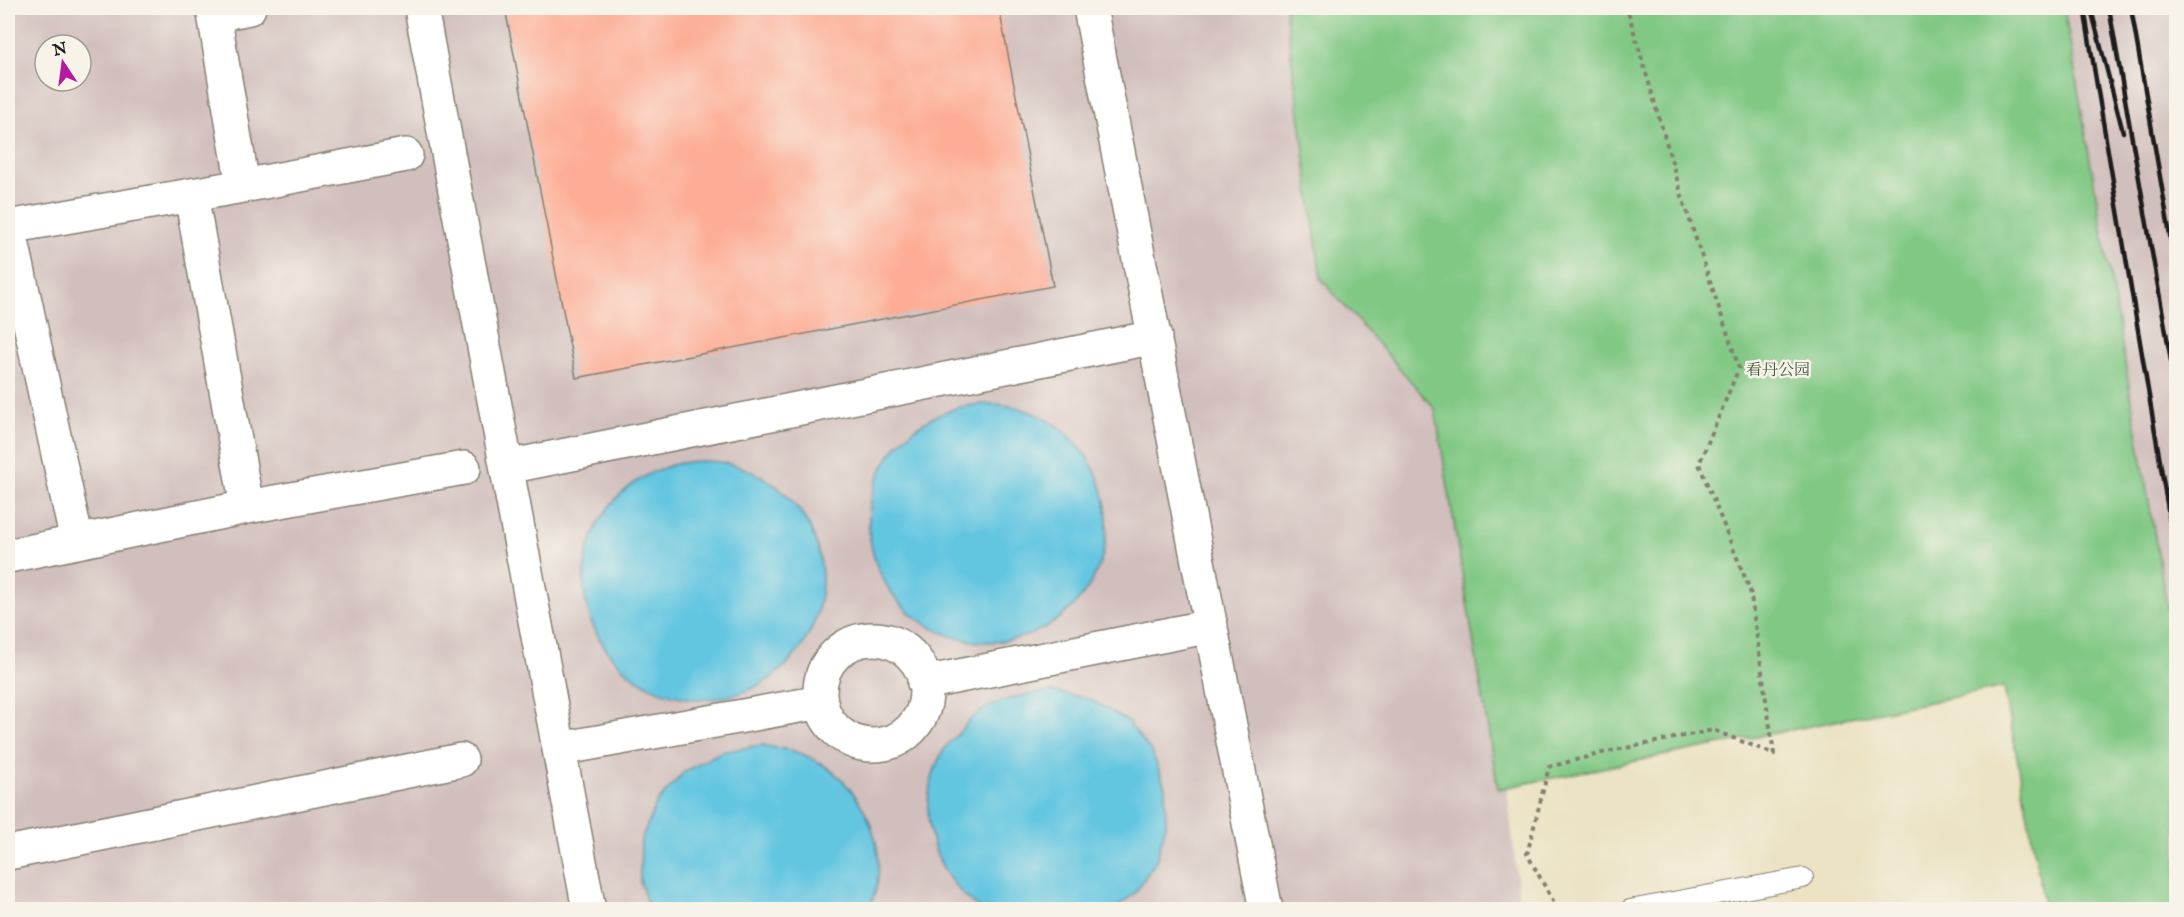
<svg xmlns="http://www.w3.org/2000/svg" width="2184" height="917" viewBox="0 0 2184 917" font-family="'IM FELL English','Noto Serif SC',serif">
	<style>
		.industrial { fill: #d1bfbd; fill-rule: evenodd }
		.green { fill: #80c884; stroke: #4e7250; stroke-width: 1.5 }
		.water { fill: #63c6e1; stroke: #40717e; stroke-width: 1.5 }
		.building { fill: #fdad96 }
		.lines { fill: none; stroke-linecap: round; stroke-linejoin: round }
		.service-casing { stroke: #848070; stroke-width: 22 }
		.minor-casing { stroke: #848070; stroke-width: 36 }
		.path { stroke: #848070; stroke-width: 4; stroke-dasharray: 4.5 4.5; stroke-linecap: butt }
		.service { stroke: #fff; stroke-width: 20 }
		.minor { stroke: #fff; stroke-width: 33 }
		.rail { stroke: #1c1c1c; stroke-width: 4.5 }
		.labels { text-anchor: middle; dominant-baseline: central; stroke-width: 5; stroke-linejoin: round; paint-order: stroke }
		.park-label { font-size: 16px; fill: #3f5840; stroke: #f7f3e8 }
	</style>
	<rect width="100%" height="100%" fill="#f7f3e8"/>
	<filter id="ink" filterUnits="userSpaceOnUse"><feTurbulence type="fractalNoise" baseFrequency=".0167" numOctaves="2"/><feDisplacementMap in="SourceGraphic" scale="12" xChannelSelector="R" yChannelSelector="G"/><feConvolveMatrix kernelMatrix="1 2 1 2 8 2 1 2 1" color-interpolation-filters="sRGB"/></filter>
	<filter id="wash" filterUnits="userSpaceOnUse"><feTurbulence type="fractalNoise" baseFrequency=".008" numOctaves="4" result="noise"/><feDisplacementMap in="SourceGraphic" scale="24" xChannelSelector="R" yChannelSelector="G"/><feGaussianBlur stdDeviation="1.35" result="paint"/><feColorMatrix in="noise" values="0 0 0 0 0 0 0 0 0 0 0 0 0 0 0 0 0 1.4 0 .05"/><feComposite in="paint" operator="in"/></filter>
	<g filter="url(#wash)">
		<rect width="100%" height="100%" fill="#ece3c4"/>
		<path class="industrial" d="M 8,8 L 1404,8 L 1445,209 L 1520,909 L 8,909 ZM 45,45 L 81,45 L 81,81 L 45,81 Z
			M 2064,8 L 2176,8 L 2176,668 Z"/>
		<path class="green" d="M 1285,8 L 2064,8 L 2176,659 L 2176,909 L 2045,909 L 2004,687 L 1498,789 L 1435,409 L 1321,279 Z"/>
		<path class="water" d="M869 523a119 119 0 1 1 238 0a119 119 0 1 1-238 0Z
			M584 580a119 119 0 1 1 238 0a119 119 0 1 1-238 0Z
			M 1050,691 L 1090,699 L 1126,720 L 1152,752 L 1165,787 L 1166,825 L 1156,861 L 1135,893 L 1114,909 L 981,909 C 929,874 912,803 945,748 C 949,742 956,736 961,731 C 964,726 968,721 973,717 C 995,699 1023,695 1050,691 Z
			M 762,745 C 774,748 790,749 802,754 C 851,773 883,826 878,878 C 877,889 872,900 870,909 L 649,909 L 640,881 L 641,840 L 657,802 L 685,771 L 721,752 Z"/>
		<g id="blocks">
			<path class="building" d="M 505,8 L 999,8 L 1053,286 L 576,378 Z"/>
		</g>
	</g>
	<g filter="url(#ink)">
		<use href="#blocks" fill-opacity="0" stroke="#848070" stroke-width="1.5"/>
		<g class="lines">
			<defs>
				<path id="service" d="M 1630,910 L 1803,878"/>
				<path id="minor" d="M 213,8 L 243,186
					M 421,8 L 589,910
					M 1090,8 L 1266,910
					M 214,15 L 249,8
					M 191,195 L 247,507
					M 8,227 L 243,186 L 406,155
					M 9,227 L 77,542
					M 507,467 L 1155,337
					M 8,556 L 247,507 L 464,468
					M820 692a53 53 0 1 1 106 0a53 53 0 1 1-106 0Z
					M 924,683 L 1211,626
					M 559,749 L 821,702
					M 8,853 L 461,760"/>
			</defs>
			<use href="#service" class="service-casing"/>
			<use href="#minor" class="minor-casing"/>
			<path class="path" d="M 1558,910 L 1527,854 L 1549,767 L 1602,753 L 1713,730 L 1774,754 L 1750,590 L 1699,464 L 1739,368 L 1684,203 L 1627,8"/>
			<use href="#service" class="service"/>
			<use href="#minor" class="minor"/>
			<path class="rail" d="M 2084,8 L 2176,557
				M 2109,8 L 2176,389
				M 2131,8 L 2176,270
				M 2092,13 L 2123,132"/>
		</g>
	</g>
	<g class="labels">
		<g class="park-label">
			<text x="1778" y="371">看丹公园</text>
		</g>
	</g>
	<rect width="2184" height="917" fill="none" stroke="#f7f3e8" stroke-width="30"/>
	<g transform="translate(63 63) rotate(347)"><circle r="28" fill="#f7f3e8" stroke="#9f9d96" stroke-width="1.5"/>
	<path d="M0-4.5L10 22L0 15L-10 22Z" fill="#b5179e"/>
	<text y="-9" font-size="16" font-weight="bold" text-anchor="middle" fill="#1c1c1c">N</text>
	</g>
</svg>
